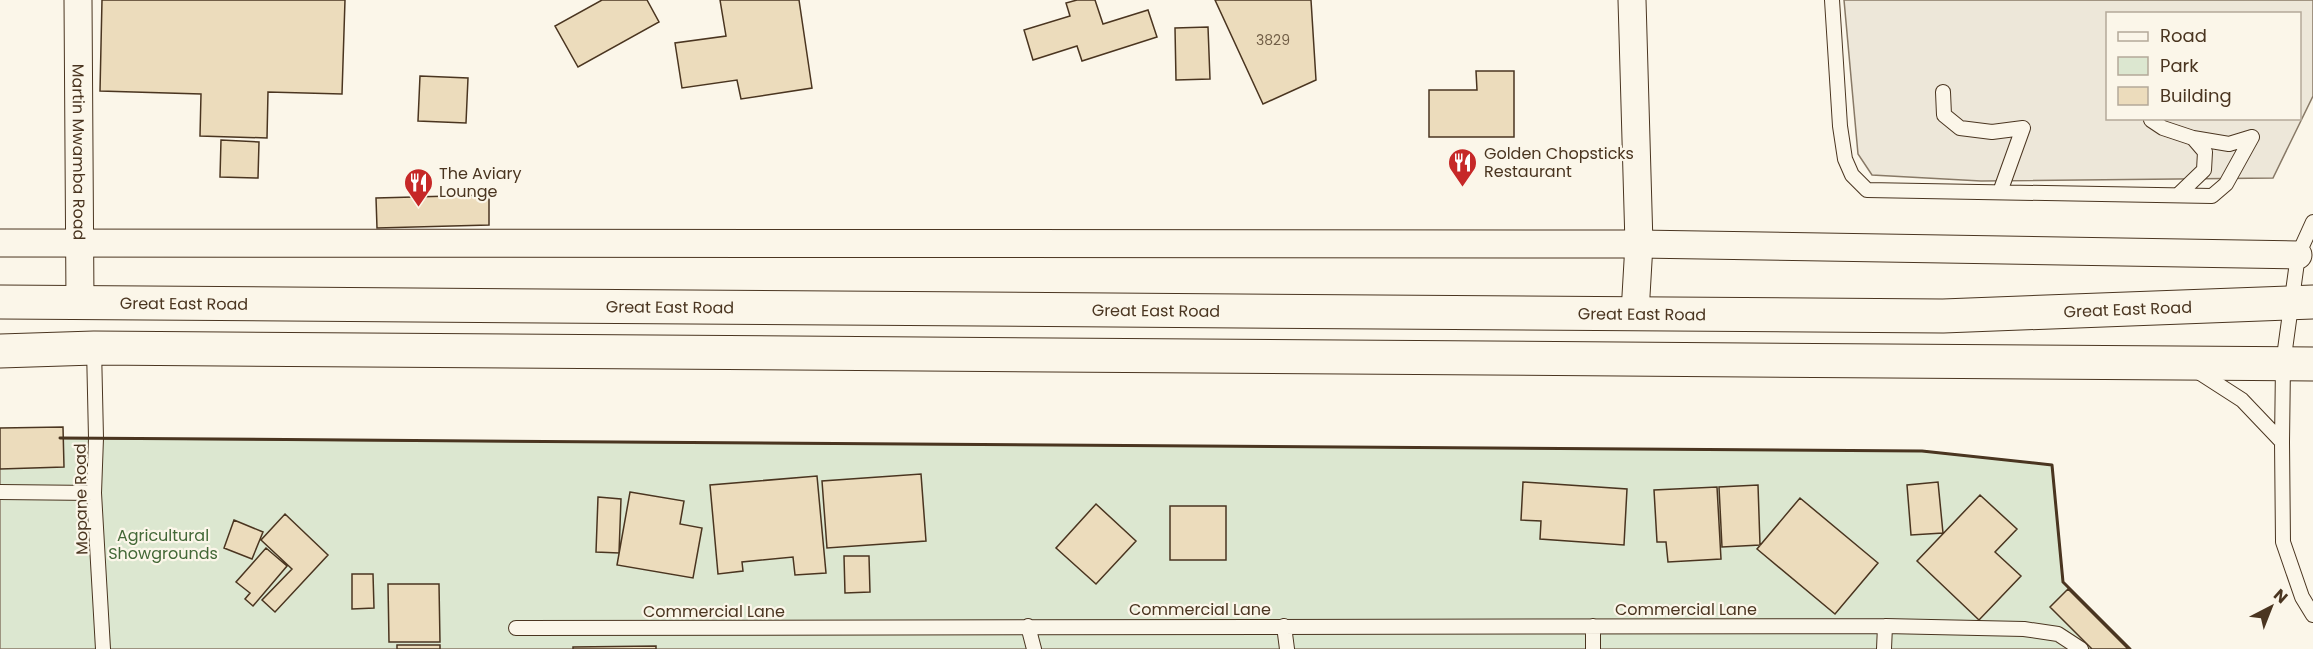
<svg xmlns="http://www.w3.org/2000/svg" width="2313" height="649" viewBox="0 0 2313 649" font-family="Poppins,sans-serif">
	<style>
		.green { fill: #dce7d0; stroke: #887966; stroke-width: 1.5 }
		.parking { fill: #ede7d9; stroke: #887966; stroke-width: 1.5; fill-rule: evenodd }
		.building { fill: #ecdcbc; stroke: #4a3520; stroke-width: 1.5 }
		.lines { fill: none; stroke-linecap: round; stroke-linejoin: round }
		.lane-casing { stroke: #4a3520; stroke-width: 16 }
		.street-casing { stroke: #4a3520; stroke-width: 29 }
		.primary-casing { stroke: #4a3520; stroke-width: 35 }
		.lane { stroke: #fbf6e9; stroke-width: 14 }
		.street { stroke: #fbf6e9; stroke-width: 27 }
		.primary { stroke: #fbf6e9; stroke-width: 33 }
		.wall { stroke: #4a3520; stroke-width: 3 }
		.labels { text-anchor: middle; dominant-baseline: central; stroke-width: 4.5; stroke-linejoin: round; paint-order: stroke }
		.number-label { font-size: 14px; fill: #725f47 }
		.street-label { font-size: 16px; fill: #4a3520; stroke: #fbf6e9 }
		.poi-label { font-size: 16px; fill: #4a3520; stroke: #fbf6e9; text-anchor: start }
		.park-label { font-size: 16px; fill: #436837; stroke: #fbf6e9 }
	</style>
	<rect width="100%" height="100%" fill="#fbf6e9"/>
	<path class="green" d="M 0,438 L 1922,451 L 2052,465 L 2063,582 L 2130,649 L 0,649 Z"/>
	<path class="parking" d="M 1844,0 L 2313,0 L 2313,96 L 2273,178 L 1981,181 L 1872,175 L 1858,154 ZM 2108,14 L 2300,14 L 2300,118 L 2108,118 Z"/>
	<path class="building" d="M 102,0 L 345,0 L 342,94 L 268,92 L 267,138 L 200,136 L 201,94 L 100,91 Z
		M 602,0 L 647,0 L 659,22 L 578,67 L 555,26 Z
		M 720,0 L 799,0 L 812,88 L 741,99 L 737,80 L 682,88 L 675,43 L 726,36 Z
		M 1077,0 L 1095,0 L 1103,24 L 1148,10 L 1157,37 L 1082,61 L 1077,46 L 1033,60 L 1024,30 L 1070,16 L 1066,3 Z
		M 1215,0 L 1311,0 L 1316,80 L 1263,104 Z
		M 1208,27 L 1210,79 L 1176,80 L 1175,28 Z
		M 1476,71 L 1514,71 L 1514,137 L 1429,137 L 1429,90 L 1477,90 Z
		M 420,76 L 468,78 L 466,123 L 418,121 Z
		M 221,140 L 259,142 L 258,178 L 220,177 Z
		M 489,195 L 489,225 L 377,228 L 376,198 Z
		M 63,427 L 64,467 L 0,469 L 0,428 Z
		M 921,474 L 926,541 L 827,548 L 822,481 Z
		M 817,476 L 826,573 L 795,575 L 793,557 L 742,562 L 743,571 L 718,574 L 710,485 Z
		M 1523,482 L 1627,489 L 1624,545 L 1540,539 L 1541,521 L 1521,520 Z
		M 1938,482 L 1943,533 L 1911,535 L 1907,485 Z
		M 1758,485 L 1760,545 L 1722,547 L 1719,487 Z
		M 1717,487 L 1721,559 L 1668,562 L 1666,542 L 1657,542 L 1654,490 Z
		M 630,492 L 684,501 L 680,524 L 702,528 L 693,578 L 617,565 Z
		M 1980,495 L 2017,529 L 1995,552 L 2021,576 L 1979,620 L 1917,561 Z
		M 598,497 L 621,499 L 619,553 L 596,552 Z
		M 1800,498 L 1878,563 L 1835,614 L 1757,549 Z
		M 1096,504 L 1136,541 L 1096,584 L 1056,548 Z
		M 1170,506 L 1226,506 L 1226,560 L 1170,560 Z
		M 285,514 L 328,555 L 275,612 L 262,600 L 292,569 L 261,540 Z
		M 234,520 L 263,532 L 252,559 L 224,548 Z
		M 266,548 L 287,566 L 253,606 L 245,599 L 250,593 L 236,582 Z
		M 844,556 L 869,556 L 870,592 L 845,593 Z
		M 352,574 L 373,574 L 374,608 L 352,609 Z
		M 388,584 L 439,584 L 440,642 L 389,642 Z
		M 2068,589 L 2128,649 L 2092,649 L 2050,607 Z
		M 397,645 L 440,645 L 440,649 L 397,649 Z
		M 656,646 L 656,649 L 573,649 L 573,647 Z"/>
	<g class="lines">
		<defs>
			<path id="lane" d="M 1832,0 L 1840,126 L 1845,159 L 1852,175 L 1867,190 L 2212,196 L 2226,184 L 2252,137
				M 1943,92 L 1944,115 L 1960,128 L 1992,132 L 2023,128 L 2000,192
				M 2151,120 L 2163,128 L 2193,138 L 2205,152 L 2204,170 L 2178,195
				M 2193,138 L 2229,144 L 2252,137
				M 2313,222 L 2298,255 L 2283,364 L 2282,442 L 2283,542 L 2302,597 L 2313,615
				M 94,348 L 96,438 L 94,493 L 103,649
				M 2197,371 L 2242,400 L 2282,442
				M 0,492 L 94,493
				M 1028,626 L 1034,649
				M 1284,626 L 1287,649
				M 516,628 L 1885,626
				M 1593,649 L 1593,626
				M 1884,649 L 1885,626 L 2024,629 L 2058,634 L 2081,649"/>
			<g id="street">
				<path id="s1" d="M 78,0 L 80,302"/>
				<path d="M 1632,0 L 1639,244 L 1635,313"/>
				<path d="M 0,243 L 1639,244 L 2298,255"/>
			</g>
			<g id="primary">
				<path id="s2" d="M 0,302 L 1943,316 L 2313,302"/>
				<path d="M 0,351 L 94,348 L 2313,364"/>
			</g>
		</defs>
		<use href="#lane" class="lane-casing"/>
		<use href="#street" class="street-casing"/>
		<use href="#primary" class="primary-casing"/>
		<use href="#lane" class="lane"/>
		<use href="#street" class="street"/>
		<use href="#primary" class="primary"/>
		<path class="wall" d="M 60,438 L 1922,451 L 2052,465 L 2063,582 L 2130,649"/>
	</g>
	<defs>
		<symbol id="restaurant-pin" viewBox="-11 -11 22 30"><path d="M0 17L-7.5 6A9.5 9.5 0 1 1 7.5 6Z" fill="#c62828" stroke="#fbf6e9"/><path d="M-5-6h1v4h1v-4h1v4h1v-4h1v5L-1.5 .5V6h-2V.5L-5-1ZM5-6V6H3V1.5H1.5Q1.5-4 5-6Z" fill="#fff"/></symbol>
	</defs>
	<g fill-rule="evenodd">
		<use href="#restaurant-pin" x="1446" y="146" width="33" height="45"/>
		<use href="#restaurant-pin" x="402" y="166" width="33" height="45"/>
	</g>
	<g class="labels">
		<g class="number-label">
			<text x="1273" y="40">3829</text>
		</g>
		<g class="street-label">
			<text stroke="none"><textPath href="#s1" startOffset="152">Martin Mwamba Road</textPath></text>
			<text stroke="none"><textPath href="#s2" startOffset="184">Great East Road</textPath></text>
			<text stroke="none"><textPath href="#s2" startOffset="670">Great East Road</textPath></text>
			<text stroke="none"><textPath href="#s2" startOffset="2128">Great East Road</textPath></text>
			<text stroke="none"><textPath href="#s2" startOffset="1156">Great East Road</textPath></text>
			<text stroke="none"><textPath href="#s2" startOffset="1642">Great East Road</textPath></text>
			<text transform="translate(81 499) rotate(-91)">Mopane Road</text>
			<text x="1200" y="609">Commercial Lane</text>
			<text x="1686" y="609">Commercial Lane</text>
			<text x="714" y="611">Commercial Lane</text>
		</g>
		<g class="poi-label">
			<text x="1484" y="153">Golden Chopsticks<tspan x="1484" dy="18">Restaurant</tspan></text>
			<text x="439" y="173">The Aviary<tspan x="439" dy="18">Lounge</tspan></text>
		</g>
		<g class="park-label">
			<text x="163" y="535">Agricultural<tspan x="163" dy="18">Showgrounds</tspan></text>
		</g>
	</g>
	<rect x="2106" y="12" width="195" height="108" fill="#fbf6e9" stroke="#b4a999" stroke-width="1.5"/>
	<rect x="2118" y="32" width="30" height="9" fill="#fbf6e9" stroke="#b4a999" stroke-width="1.5"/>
	<text x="2160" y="42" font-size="18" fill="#4a3520">Road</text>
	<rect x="2118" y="57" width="30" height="18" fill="#dce7d0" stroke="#b4a999" stroke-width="1.5"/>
	<text x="2160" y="72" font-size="18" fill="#4a3520">Park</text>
	<rect x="2118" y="87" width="30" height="18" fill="#ecdcbc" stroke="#b4a999" stroke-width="1.5"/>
	<text x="2160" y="102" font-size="18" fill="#4a3520">Building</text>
	<g transform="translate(2271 607) rotate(42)" stroke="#fbf6e9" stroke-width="4.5" paint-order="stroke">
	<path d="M0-4.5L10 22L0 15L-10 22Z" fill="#4a3520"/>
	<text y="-9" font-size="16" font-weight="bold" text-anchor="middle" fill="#4a3520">N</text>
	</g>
</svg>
